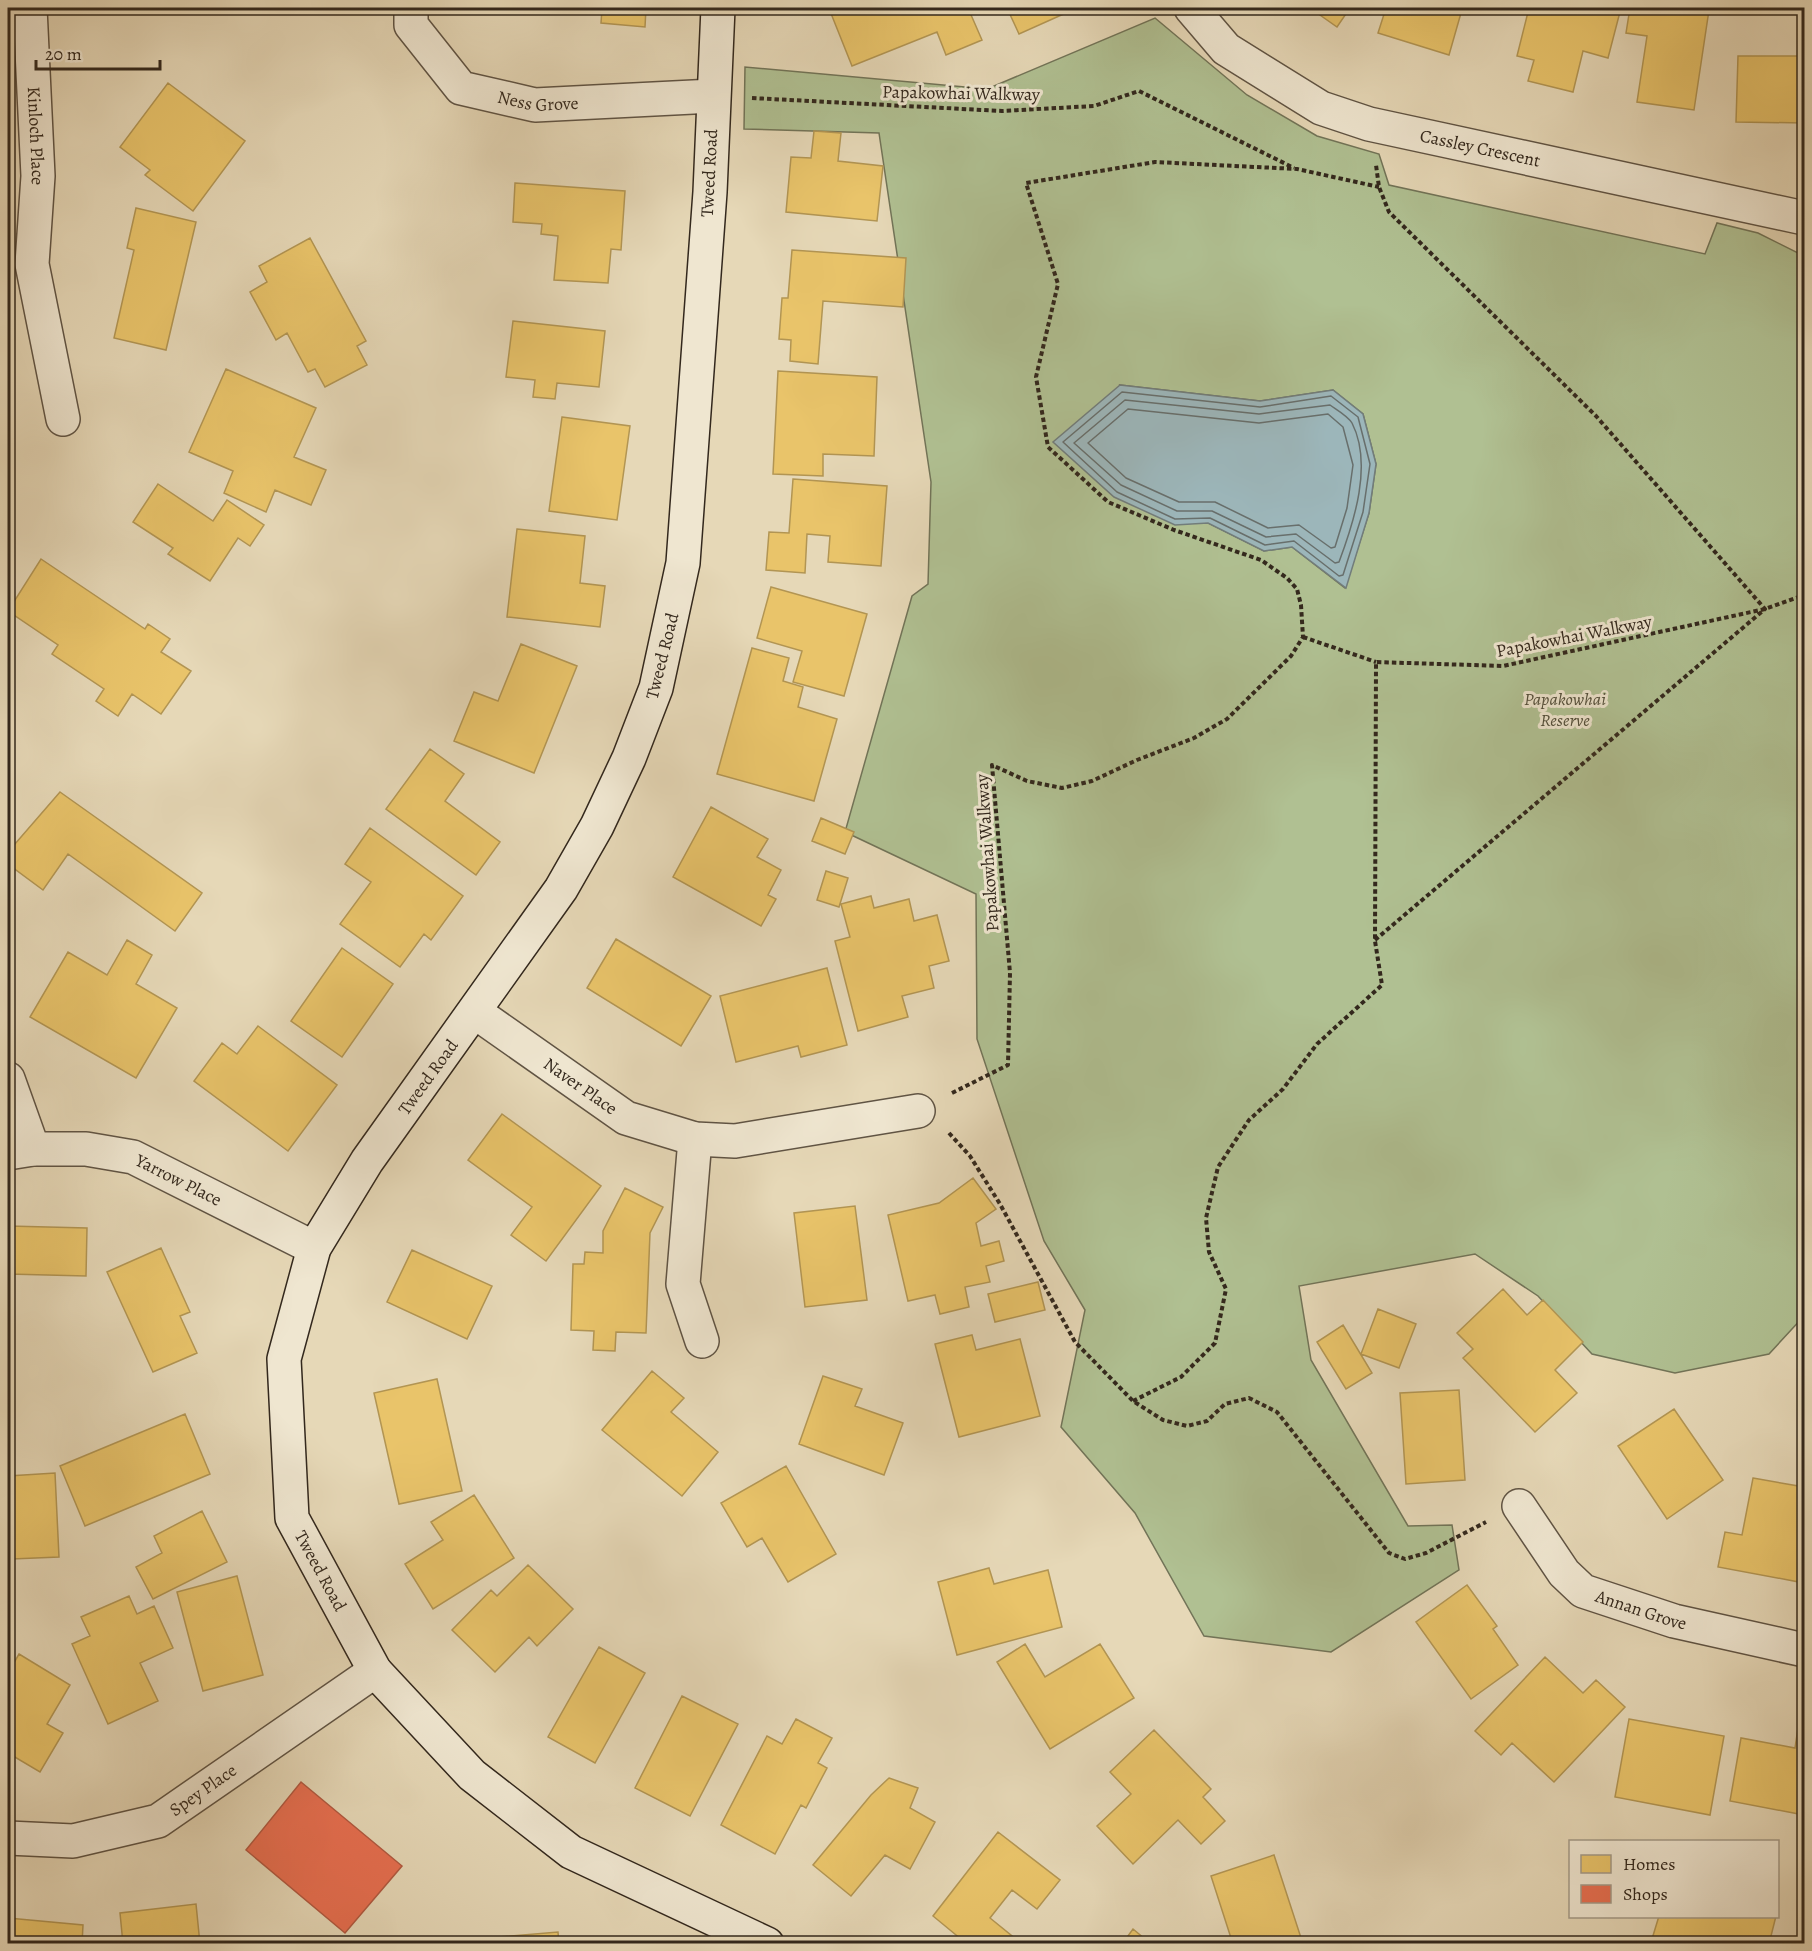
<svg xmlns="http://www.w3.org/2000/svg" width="1812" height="1951" viewBox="0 0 1812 1951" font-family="Alegreya,serif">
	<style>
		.green { fill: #b0c092; stroke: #727458; stroke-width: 1.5; fill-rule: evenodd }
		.water { fill: #9cb6ba; stroke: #727d7b; stroke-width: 1.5 }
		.homes { fill: #e9c46a; stroke: #b29553; stroke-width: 1.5 }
		.shops { fill: #e76f51; stroke: #b15a41; stroke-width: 1.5 }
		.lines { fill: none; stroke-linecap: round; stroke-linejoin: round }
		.shore { stroke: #686f6c; stroke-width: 1.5 }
		.street-casing { stroke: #605444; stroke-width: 36 }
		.secondary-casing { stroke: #33281d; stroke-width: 36 }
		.path { stroke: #33281d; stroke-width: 4; stroke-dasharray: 4.5 3; stroke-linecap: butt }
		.street { stroke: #efe6d0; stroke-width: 33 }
		.secondary { stroke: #efe6d0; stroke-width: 33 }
		.labels { text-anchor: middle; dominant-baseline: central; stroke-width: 6; stroke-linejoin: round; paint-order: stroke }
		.street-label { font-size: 18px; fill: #33281d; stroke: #efe6d0 }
		.park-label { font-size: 18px; font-style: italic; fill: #524e3a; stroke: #efe6d0 }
	</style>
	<rect width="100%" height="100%" fill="#e6d8b7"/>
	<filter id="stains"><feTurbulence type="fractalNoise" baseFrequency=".00333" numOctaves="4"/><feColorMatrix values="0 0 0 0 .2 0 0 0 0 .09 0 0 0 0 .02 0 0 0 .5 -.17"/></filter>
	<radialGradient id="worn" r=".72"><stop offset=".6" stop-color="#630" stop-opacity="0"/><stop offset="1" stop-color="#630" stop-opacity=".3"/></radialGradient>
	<path class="green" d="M 1155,18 L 1247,95 L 1317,136 L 1379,154 L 1389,185 L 1705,254 L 1717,223 L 1758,233 L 1804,256 L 1804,1316 L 1769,1354 L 1675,1373 L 1592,1354 L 1538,1296 L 1475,1254 L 1299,1286 L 1311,1360 L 1408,1526 L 1452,1525 L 1459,1570 L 1331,1652 L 1204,1636 L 1135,1513 L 1061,1427 L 1085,1310 L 1044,1241 L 977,1039 L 976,894 L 845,832 L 912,596 L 928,584 L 931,482 L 879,133 L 744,129 L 745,67 L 987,89 ZM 1120,385 L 1260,401 L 1333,390 L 1363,414 L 1376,464 L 1369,513 L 1345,588 L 1292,547 L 1264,551 L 1208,523 Z"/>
	<path class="water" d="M 1120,385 L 1260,401 L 1333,390 L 1363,414 L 1376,464 L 1369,513 L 1346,588 L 1292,547 L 1264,551 L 1208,523 L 1175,525 L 1114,497 L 1053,442 Z"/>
	<path class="homes" d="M 588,8 L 646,8 L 645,27 L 601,23 L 602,9 Z
		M 839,8 L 968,8 L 982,40 L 946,55 L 937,32 L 852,66 L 830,11 Z
		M 1007,8 L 1077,8 L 1019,34 Z
		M 1310,8 L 1350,8 L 1337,27 Z
		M 1386,8 L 1446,8 L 1461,13 L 1449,55 L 1378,33 Z
		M 1529,8 L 1621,8 L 1608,58 L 1583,51 L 1573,92 L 1528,81 L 1534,60 L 1517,56 Z
		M 1630,8 L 1709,10 L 1694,110 L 1637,102 L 1647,36 L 1626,33 Z
		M 1796,8 L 1804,8 L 1804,13 L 1795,10 Z
		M 1738,56 L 1804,56 L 1804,123 L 1736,122 Z
		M 168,83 L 245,141 L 193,211 L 145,175 L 150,170 L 120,147 Z
		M 814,131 L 841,133 L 838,161 L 883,166 L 877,221 L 786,212 L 791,157 L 811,158 Z
		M 515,183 L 625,191 L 621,250 L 611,249 L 608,283 L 554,280 L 558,236 L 541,234 L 542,224 L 513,222 Z
		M 136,208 L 196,222 L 166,350 L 114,338 L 134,250 L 127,248 Z
		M 310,238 L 366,341 L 357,346 L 367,365 L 325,387 L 315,369 L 308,372 L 287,333 L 276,340 L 250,292 L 267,282 L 259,266 Z
		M 792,250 L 906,258 L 903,307 L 823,301 L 818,364 L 790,361 L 791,340 L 779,339 L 782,298 L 788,298 Z
		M 513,321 L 605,331 L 599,387 L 557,383 L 555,399 L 533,397 L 535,380 L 506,377 Z
		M 226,369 L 316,408 L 294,457 L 326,470 L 311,505 L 275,490 L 266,512 L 224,493 L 233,471 L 189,452 Z
		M 778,371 L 877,377 L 874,456 L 823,454 L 823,476 L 773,474 Z
		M 562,417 L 630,426 L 617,520 L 549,511 Z
		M 793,479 L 887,486 L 881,566 L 828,562 L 830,536 L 807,534 L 805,573 L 766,570 L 769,532 L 789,533 Z
		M 158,484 L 213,521 L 227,500 L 264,525 L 250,546 L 238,538 L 210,581 L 168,554 L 173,548 L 133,522 Z
		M 517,529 L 585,536 L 580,583 L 605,586 L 600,627 L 507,617 Z
		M 41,559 L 145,629 L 148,624 L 170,639 L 161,652 L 191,671 L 161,714 L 132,694 L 118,716 L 96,701 L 104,689 L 52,654 L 58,645 L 8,611 Z
		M 771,587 L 867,614 L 844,696 L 793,682 L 802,651 L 757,638 Z
		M 521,644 L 577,666 L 534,773 L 454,741 L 474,692 L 498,701 Z
		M 752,648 L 789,658 L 783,681 L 803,687 L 798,707 L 837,719 L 814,801 L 717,774 Z
		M 430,749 L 464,774 L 445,801 L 500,842 L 476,875 L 386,809 Z
		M 60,792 L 202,893 L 175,931 L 68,854 L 43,890 L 8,864 L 8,852 Z
		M 711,807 L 768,839 L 757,857 L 781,870 L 768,895 L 776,899 L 761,926 L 673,877 Z
		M 821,818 L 854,832 L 845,854 L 812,841 Z
		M 370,828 L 463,896 L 431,940 L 424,934 L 400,967 L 340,924 L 371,882 L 345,864 Z
		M 826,871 L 848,878 L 839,907 L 817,900 Z
		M 871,896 L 874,908 L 909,899 L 914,921 L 937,915 L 949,961 L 929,966 L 934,988 L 902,996 L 908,1017 L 858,1031 L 835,941 L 850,937 L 841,904 Z
		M 616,939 L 711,996 L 681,1046 L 587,988 Z
		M 127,940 L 152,955 L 136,984 L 177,1008 L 136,1078 L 30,1017 L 68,952 L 107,975 Z
		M 342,948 L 393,984 L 342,1057 L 291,1021 Z
		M 827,968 L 847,1045 L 801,1057 L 798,1046 L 736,1062 L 720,996 Z
		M 258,1026 L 337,1085 L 288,1151 L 194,1081 L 222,1043 L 237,1054 Z
		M 502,1114 L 601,1186 L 546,1261 L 511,1235 L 532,1207 L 468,1160 Z
		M 973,1178 L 996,1209 L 976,1223 L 981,1246 L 999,1241 L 1004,1261 L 986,1266 L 990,1282 L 965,1287 L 969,1307 L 940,1314 L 935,1295 L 908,1301 L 888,1215 L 939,1203 Z
		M 625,1188 L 663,1207 L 650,1233 L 646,1333 L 616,1332 L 615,1351 L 593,1350 L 594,1331 L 571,1330 L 573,1264 L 584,1264 L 585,1252 L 603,1253 L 603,1231 Z
		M 855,1206 L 867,1300 L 805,1307 L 794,1213 Z
		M 8,1226 L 87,1228 L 86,1276 L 8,1274 Z
		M 161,1248 L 190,1312 L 180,1316 L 197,1353 L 153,1372 L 107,1272 Z
		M 412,1250 L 492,1286 L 467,1339 L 387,1302 Z
		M 1038,1282 L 1045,1310 L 995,1322 L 988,1294 Z
		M 1503,1289 L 1527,1315 L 1543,1300 L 1583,1342 L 1555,1370 L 1577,1393 L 1535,1432 L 1463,1358 L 1473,1349 L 1457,1333 Z
		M 1378,1309 L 1416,1324 L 1399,1368 L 1361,1354 Z
		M 1343,1325 L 1372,1373 L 1346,1389 L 1317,1342 Z
		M 972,1335 L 976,1350 L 1020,1339 L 1040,1416 L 959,1437 L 935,1344 Z
		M 652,1371 L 684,1398 L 671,1412 L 718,1452 L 682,1496 L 602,1430 Z
		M 823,1376 L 862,1389 L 855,1406 L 903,1423 L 884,1475 L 799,1444 Z
		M 437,1379 L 462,1491 L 399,1504 L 374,1393 Z
		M 1459,1390 L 1465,1480 L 1406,1484 L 1400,1393 Z
		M 1674,1409 L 1723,1480 L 1667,1519 L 1618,1446 Z
		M 185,1414 L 210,1474 L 85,1526 L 60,1466 Z
		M 786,1466 L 836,1554 L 788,1582 L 762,1538 L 747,1547 L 721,1503 Z
		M 55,1473 L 59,1557 L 12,1559 L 8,1476 Z
		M 1753,1478 L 1804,1487 L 1804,1550 L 1799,1582 L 1718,1567 L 1725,1532 L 1742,1535 Z
		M 474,1495 L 514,1558 L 433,1609 L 405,1564 L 443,1540 L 431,1522 Z
		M 202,1511 L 227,1562 L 153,1599 L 136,1567 L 162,1553 L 154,1536 Z
		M 528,1565 L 573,1609 L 537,1646 L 529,1637 L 495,1672 L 452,1630 L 491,1590 L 497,1596 Z
		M 989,1568 L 994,1584 L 1048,1570 L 1062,1627 L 957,1655 L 938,1582 Z
		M 237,1576 L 263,1675 L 203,1691 L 177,1592 Z
		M 1467,1585 L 1497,1626 L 1493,1629 L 1518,1665 L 1471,1699 L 1416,1622 Z
		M 129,1596 L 137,1614 L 154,1606 L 173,1648 L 140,1663 L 158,1701 L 108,1724 L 72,1644 L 90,1636 L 81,1617 Z
		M 1025,1644 L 1045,1677 L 1100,1644 L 1134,1698 L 1050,1749 L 997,1662 Z
		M 599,1647 L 645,1673 L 595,1763 L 548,1737 Z
		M 19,1654 L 70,1685 L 47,1724 L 63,1733 L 40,1772 L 8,1753 L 8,1673 Z
		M 1545,1657 L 1583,1693 L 1596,1680 L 1625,1707 L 1554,1782 L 1512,1743 L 1501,1755 L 1475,1731 Z
		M 682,1696 L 738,1724 L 690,1816 L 635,1788 Z
		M 796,1719 L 832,1738 L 818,1763 L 827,1768 L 806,1808 L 801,1805 L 775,1854 L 721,1825 L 767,1736 L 782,1744 Z
		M 1629,1719 L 1724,1736 L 1710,1815 L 1615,1797 Z
		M 1798,1728 L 1804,1729 L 1804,1815 L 1730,1801 L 1741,1738 L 1795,1748 Z
		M 1154,1730 L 1211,1789 L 1203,1797 L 1225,1821 L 1201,1844 L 1178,1820 L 1133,1864 L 1097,1826 L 1131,1794 L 1110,1772 Z
		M 889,1778 L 918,1788 L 910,1808 L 935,1822 L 910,1869 L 885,1855 L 851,1896 L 813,1865 L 871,1795 Z
		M 998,1832 L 1060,1880 L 1037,1909 L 1012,1890 L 990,1918 L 1022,1944 L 967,1944 L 933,1916 Z
		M 1274,1855 L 1303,1944 L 1223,1944 L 1222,1941 L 1231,1938 L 1211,1876 Z
		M 196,1904 L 200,1944 L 123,1944 L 120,1913 Z
		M 1659,1916 L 1776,1916 L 1769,1944 L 1669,1944 L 1652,1939 Z
		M 8,1918 L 83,1925 L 82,1944 L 8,1944 Z
		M 1133,1929 L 1151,1944 L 1122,1944 Z
		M 558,1932 L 559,1944 L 453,1944 L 453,1941 Z"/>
	<path class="shops" d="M 301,1782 L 402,1866 L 345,1933 L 246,1850 Z"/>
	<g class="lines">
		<path class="shore" d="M 1122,392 L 1260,407 L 1331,396 L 1358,417 L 1370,464 L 1363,512 L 1343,575 L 1339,576 L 1294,541 L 1265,545 L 1210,518 L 1175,519 L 1117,492 L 1063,442 Z
			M 1125,400 L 1259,414 L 1330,405 C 1337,410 1348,416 1352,423 C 1373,464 1354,522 1339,562 L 1335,563 L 1296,534 L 1266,537 L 1212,511 L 1177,511 L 1121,485 L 1074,443 Z
			M 1128,409 L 1259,423 L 1328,414 L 1343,427 L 1353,465 L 1347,508 L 1335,547 L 1331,548 L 1299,525 L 1268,528 L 1215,502 L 1179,502 L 1126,478 L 1088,443 Z"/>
		<defs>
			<g id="street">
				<path id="s1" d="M 30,8 L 38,176 L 32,264 L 63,419"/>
				<path id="s2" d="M 411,8 L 411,25 L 461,88 L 535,105 L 713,96"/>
				<path id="s3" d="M 1191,8 L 1226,49 L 1321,108 L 1369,124 L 1804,218"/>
				<path id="s4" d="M 475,1012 L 626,1118 L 695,1139 L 735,1141 L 918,1111"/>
				<path d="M 8,1079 L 33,1149"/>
				<path d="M 695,1139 L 683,1284 L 702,1341"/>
				<path id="s5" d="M 8,1153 L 33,1149 L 86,1149 L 133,1157 L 314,1248"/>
				<path id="s6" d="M 1519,1506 L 1564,1573 L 1583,1591 L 1674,1621 L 1804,1650"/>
				<path id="s7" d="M 8,1838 L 73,1841 L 158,1821 L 375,1671"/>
			</g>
			<g id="secondary">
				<path id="s8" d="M 718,8 L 710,192 L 683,563 L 656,688 L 629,758 L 597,826 L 561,889 L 367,1161 L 314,1248 L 284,1359 L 292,1518 L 375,1671 L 472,1775 L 571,1852 L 767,1944"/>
			</g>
		</defs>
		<use href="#street" class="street-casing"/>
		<use href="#secondary" class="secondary-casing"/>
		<path class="path" d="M 752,98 L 1002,111 L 1094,106 L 1139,91 L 1294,168
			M 1303,637 L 1376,662
			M 1375,940 L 1765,609 L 1596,416 L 1389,212 L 1379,187 L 1376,165
			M 952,1093 L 1008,1065 L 1010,973 L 992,765 L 1027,781 L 1062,788 L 1092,781 L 1137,760 L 1194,738 L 1227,719 L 1291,656 L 1303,637 L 1301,605 L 1297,589 L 1287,578 L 1261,560 L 1174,530 L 1108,502 L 1048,447 L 1036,377 L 1058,284 L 1026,183 L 1155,162 L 1297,169 L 1379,187
			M 949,1133 L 970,1156 L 1000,1204 L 1075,1342 L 1133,1401 L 1163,1420 L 1187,1426 L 1207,1421 L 1225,1404 L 1249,1398 L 1277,1412 L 1389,1553 L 1405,1559 L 1426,1553 L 1486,1522
			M 1133,1401 L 1181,1377 L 1215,1343 L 1226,1289 L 1209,1252 L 1206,1218 L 1218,1167 L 1249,1120 L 1283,1089 L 1317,1044 L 1382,985 L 1375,941 L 1376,662 L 1503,666 L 1765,609 L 1804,595"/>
		<use href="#street" class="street"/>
		<use href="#secondary" class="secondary"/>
	</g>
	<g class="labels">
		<g class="street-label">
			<text transform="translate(961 93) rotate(1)">Papakowhai Walkway</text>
			<text stroke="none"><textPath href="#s2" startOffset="176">Ness Grove</textPath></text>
			<text stroke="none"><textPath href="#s1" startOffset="128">Kinloch Place</textPath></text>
			<text stroke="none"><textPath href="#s3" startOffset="330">Cassley Crescent</textPath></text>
			<text transform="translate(709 173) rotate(-87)">Tweed Road</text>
			<text transform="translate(1574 636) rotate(-11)">Papakowhai Walkway</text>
			<text transform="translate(662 656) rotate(-76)">Tweed Road</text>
			<text transform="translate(987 853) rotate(-94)">Papakowhai Walkway</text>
			<text transform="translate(428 1077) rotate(-54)">Tweed Road</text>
			<text stroke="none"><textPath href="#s4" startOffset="129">Naver Place</textPath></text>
			<text stroke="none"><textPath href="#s5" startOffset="177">Yarrow Place</textPath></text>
			<text stroke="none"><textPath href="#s8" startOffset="1677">Tweed Road</textPath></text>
			<text stroke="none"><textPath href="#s6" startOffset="168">Annan Grove</textPath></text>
			<text stroke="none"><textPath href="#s7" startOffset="207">Spey Place</textPath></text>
		</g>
		<g class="park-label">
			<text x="1565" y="699">Papakowhai<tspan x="1565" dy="21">Reserve</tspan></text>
		</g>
	</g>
	<rect width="1812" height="1951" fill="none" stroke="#e6d8b7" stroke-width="30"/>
	<rect x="9" y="9" width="1794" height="1933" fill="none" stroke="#33281d" stroke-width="3"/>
	<rect x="15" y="15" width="1782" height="1921" fill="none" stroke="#33281d" stroke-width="1.5"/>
	<rect x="1569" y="1840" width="210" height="78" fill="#efe6d0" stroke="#a49a88" stroke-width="1.5"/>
	<rect x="1581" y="1855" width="30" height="18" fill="#e9c46a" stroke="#a49a88" stroke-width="1.5"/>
	<text x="1623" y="1870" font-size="18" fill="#33281d">Homes</text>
	<rect x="1581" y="1885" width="30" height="18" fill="#e76f51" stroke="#a49a88" stroke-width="1.5"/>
	<text x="1623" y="1900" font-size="18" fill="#33281d">Shops</text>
	<path d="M36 60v9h124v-9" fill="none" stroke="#33281d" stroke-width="3"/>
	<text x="45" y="60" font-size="18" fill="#33281d" stroke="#efe6d0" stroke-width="4.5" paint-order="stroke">20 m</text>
	<rect width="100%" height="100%" filter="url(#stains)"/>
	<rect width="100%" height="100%" fill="url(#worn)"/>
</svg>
